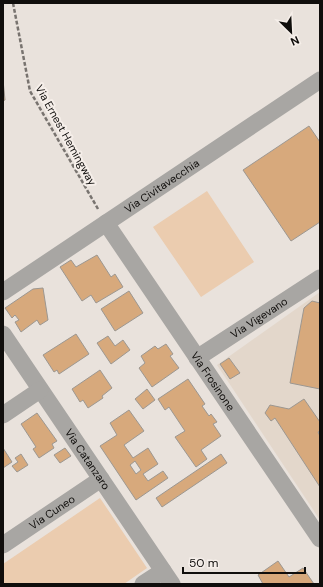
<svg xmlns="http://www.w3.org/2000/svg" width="323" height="587" viewBox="0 0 323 587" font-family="'DM Sans',sans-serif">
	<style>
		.built { fill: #e3d7cb }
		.green { fill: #ebccaf }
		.building { fill: #d7a97c; stroke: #9c9791; fill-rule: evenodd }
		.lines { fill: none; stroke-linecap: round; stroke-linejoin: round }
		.path { stroke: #78736f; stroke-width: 2.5; stroke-dasharray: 4 2; stroke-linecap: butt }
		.minor { stroke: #a8a6a3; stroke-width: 17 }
		.labels { text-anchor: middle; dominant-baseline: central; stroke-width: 4; stroke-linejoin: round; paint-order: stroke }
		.street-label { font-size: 11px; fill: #100e0c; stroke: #f6efea }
	</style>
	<rect width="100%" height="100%" fill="#e9e2dc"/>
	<path class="built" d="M 320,292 L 320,520 L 217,365 Z"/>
	<path class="green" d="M 207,191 L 254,262 L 201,297 L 153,227 Z
		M 100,498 L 147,568 L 124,584 L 3,584 L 3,564 Z"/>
	<path class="building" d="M 3,80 L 5,100 L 3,101 Z
		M 309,126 L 320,142 L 320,222 L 291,241 L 243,170 Z
		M 97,255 L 111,277 L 115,274 L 123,287 L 96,303 L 91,295 L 82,301 L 60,267 L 71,260 L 76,267 Z
		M 43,288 L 48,320 L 40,325 L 37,320 L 21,332 L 15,322 L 19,320 L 15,315 L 12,318 L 5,308 L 33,289 Z
		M 129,291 L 143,313 L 115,331 L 101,309 Z
		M 312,301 L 320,303 L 320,389 L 290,383 L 304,308 Z
		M 76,334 L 89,354 L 59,374 L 57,370 L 54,372 L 43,355 Z
		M 108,336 L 115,346 L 123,340 L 130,350 L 111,364 L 97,343 Z
		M 166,344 L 173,354 L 170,356 L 179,368 L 152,387 L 139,368 L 145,363 L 141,356 L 155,346 L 158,349 Z
		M 229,358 L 240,373 L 230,379 L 220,364 Z
		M 100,370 L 112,388 L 102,396 L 103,398 L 88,408 L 83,400 L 80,402 L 72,389 Z
		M 188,379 L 205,404 L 202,406 L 209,416 L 211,414 L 217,422 L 213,424 L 221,436 L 201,450 L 207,459 L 196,467 L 175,437 L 185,431 L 169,407 L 165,410 L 158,399 Z
		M 147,389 L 155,400 L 143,409 L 135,399 Z
		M 304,399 L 320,422 L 320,431 L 318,432 L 320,436 L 320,487 L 275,418 L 271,421 L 265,413 L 270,405 L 289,409 Z
		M 129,410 L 144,431 L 124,445 L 133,458 L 148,448 L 158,464 L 143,474 L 148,481 L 163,471 L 168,478 L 136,500 L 100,446 L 117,435 L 110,423 ZM 135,461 L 141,470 L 136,474 L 130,465 Z
		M 37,413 L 57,441 L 52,444 L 54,448 L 39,458 L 33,449 L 36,447 L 21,424 Z
		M 3,448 L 12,462 L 3,468 Z
		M 65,448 L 71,456 L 60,463 L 54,455 Z
		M 21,454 L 28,465 L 17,472 L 12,466 L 18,462 L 15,458 Z
		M 221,454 L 227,463 L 162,507 L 156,498 Z
		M 278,561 L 289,577 L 303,568 L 314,584 L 263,584 L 258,575 Z"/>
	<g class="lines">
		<path class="path" d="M 13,3 L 30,91 L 98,209"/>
		<g class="minor">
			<path id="s1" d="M 106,223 L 320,539"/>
			<path id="s2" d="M 3,292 L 320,80"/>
			<path id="s3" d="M 3,334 L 172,584"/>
			<path id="s4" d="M 197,358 L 320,278"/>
			<path d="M 3,415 L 40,390"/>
			<path id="s5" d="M 3,545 L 101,479"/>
			<path d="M 143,584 L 163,571"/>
		</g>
	</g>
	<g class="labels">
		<g class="street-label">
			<text transform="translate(66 135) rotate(61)">Via Ernest Hemingway</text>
			<text stroke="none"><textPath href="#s2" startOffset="191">Via Civitavecchia</textPath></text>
			<text stroke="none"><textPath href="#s4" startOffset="74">Via Vigevano</textPath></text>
			<text stroke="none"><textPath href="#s1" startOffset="191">Via Frosinone</textPath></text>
			<text stroke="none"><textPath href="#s3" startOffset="151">Via Catanzaro</textPath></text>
			<text stroke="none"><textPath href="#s5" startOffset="59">Via Cuneo</textPath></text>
		</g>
	</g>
	<rect width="323" height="587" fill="none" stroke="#100e0c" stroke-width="8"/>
	<g transform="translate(291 32) rotate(156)" stroke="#f6efea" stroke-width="3" paint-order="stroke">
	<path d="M0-3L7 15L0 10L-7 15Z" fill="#100e0c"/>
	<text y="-6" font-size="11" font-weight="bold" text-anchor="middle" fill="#100e0c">N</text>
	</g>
	<path d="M183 567v6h122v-6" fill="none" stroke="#100e0c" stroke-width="2"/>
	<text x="189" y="567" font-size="12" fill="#100e0c" stroke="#f6efea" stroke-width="3" paint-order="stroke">50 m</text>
</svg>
